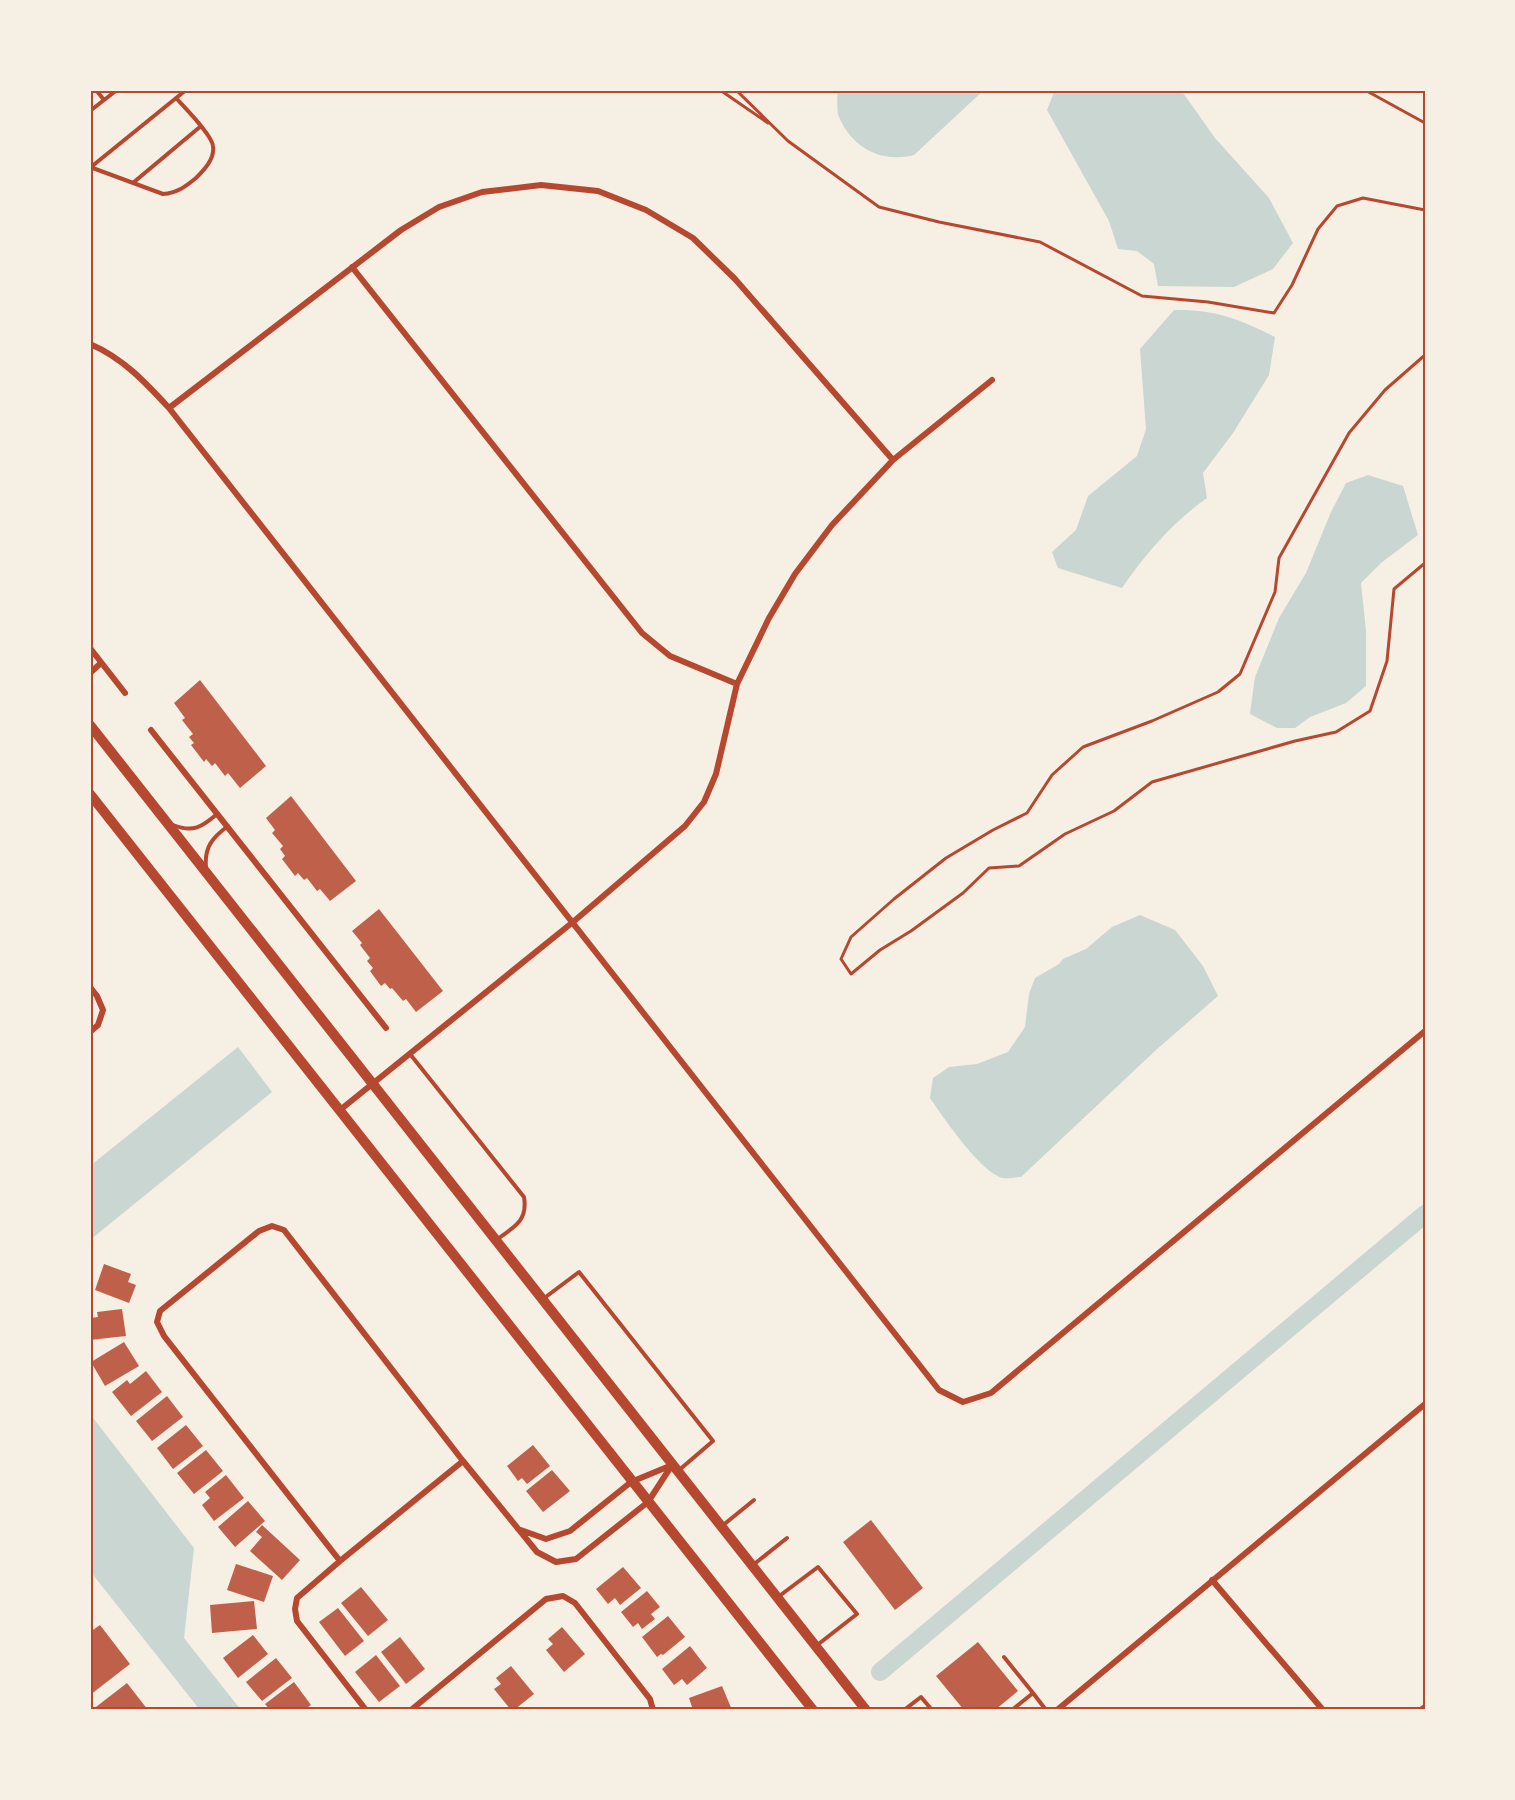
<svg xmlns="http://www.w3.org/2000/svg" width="1515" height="1800" viewBox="0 0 1515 1800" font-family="'Source Sans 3',sans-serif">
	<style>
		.water { fill: #c9d6d2 }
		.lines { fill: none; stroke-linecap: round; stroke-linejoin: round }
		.canal { stroke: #c9d6d2; stroke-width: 18 }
		.building { fill: #bf614a }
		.path { stroke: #b5482f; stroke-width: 3 }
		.service { stroke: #b5482f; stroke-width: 4 }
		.minor { stroke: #b5482f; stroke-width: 6 }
		.primary { stroke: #b5482f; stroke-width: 10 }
		.neatline { fill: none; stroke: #b5482f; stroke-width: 2 }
	</style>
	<rect width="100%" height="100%" fill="#f6efe4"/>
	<path class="water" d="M 838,90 L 984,90 L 914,155 C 885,162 860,152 844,127 C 842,123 839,118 838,114 C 837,107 837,97 838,90 Z
		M 1055,90 L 1181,90 L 1215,138 L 1269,198 L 1293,243 L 1273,269 L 1234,287 L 1158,286 L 1154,264 L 1137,251 L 1118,249 L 1109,221 L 1047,110 Z
		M 1174,310 C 1214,309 1240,319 1275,337 L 1269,375 L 1233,433 L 1203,473 L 1207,498 C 1173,522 1145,554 1122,588 L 1058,568 L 1052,552 L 1076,530 L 1088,496 L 1137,456 L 1146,429 L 1140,349 Z
		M 1368,475 L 1403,486 L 1418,535 L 1381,563 L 1361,583 L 1366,631 L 1366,686 L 1346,703 L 1310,717 L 1295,728 L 1277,728 L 1250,714 L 1255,677 L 1279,618 L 1306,573 L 1331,512 L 1346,483 Z
		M 1140,915 L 1175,930 L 1203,966 L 1218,996 L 1156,1050 L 1021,1177 C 1016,1177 1008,1179 1003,1178 C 981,1173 943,1117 930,1098 L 933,1078 L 949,1067 L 977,1064 L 1008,1052 L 1025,1027 L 1029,994 L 1035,978 L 1059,964 L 1063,959 L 1086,949 L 1112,927 Z
		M 238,1047 L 272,1092 L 90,1240 L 90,1166 Z
		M 90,1414 L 194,1548 L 184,1638 L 241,1710 L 200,1710 L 90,1571 Z"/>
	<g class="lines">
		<path class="canal" d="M 880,1672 L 1425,1214"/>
	</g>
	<path class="building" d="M 200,680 L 266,766 L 240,788 L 228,773 L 225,776 L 215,763 L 212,766 L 206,759 L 204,762 L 191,745 L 194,743 L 189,737 L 193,734 L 182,720 L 185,718 L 174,703 Z
		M 291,796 L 356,881 L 330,901 L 320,889 L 317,891 L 307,878 L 304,880 L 298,873 L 295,876 L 282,859 L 285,856 L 280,849 L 283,846 L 272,833 L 275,830 L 266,818 Z
		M 379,909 L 443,991 L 416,1012 L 406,999 L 403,1001 L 392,988 L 390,989 L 385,983 L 381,986 L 370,971 L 373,968 L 367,961 L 370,958 L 360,945 L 362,943 L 352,931 Z
		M 104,1264 L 131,1274 L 128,1282 L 136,1285 L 129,1303 L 95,1290 Z
		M 122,1309 L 126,1336 L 90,1340 L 90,1318 L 98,1317 L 97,1312 Z
		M 124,1342 L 139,1366 L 105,1386 L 91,1362 Z
		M 146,1371 L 162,1392 L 131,1416 L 112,1392 L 127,1380 L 130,1384 Z
		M 167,1396 L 183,1417 L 152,1441 L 136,1421 Z
		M 186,1425 L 203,1446 L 173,1469 L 157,1448 Z
		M 533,1445 L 550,1466 L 527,1484 L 522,1478 L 518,1481 L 507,1466 Z
		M 206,1450 L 223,1471 L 194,1494 L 177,1473 Z
		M 552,1470 L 570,1491 L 543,1512 L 526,1491 Z
		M 226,1475 L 244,1498 L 214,1521 L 202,1505 L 210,1498 L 205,1492 Z
		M 248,1501 L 265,1521 L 235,1547 L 218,1527 Z
		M 871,1520 L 923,1588 L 895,1610 L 843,1542 Z
		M 262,1525 L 300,1560 L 282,1580 L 250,1551 L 262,1537 L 256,1532 Z
		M 236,1564 L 273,1576 L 264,1602 L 227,1590 Z
		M 623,1567 L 641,1588 L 620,1605 L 615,1598 L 608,1604 L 596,1589 Z
		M 361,1587 L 388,1620 L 368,1636 L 341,1603 Z
		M 647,1591 L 660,1607 L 651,1614 L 655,1619 L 642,1629 L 638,1623 L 633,1627 L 621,1612 Z
		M 254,1601 L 257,1629 L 212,1633 L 210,1605 Z
		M 338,1608 L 364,1641 L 345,1656 L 319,1622 Z
		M 668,1616 L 685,1637 L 663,1655 L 661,1654 L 657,1657 L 642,1637 Z
		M 100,1625 L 130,1664 L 90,1695 L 90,1632 Z
		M 562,1627 L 585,1654 L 564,1672 L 546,1650 L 553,1644 L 548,1639 Z
		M 253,1635 L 268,1654 L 238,1678 L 223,1658 Z
		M 400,1637 L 425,1669 L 406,1684 L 381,1652 Z
		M 978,1642 L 1018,1691 L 995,1710 L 964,1710 L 936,1676 Z
		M 690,1646 L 707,1668 L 687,1685 L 682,1679 L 674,1685 L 662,1669 Z
		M 376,1655 L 400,1686 L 379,1702 L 355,1672 Z
		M 276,1658 L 292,1678 L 262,1701 L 246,1682 Z
		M 511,1666 L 534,1694 L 514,1710 L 511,1710 L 494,1689 L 501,1684 L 496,1678 Z
		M 294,1682 L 311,1705 L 304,1710 L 270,1710 L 265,1704 Z
		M 127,1683 L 148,1710 L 92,1710 Z
		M 722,1686 L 732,1710 L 693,1710 L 689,1698 Z"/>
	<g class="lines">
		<path class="path" d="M 720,90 L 768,123
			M 736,90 L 788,141 L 879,207 L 939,222 L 1040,242 L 1142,296 L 1208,302 L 1274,313 L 1292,285 L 1318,229 L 1337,206 L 1363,198 L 1425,210
			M 1365,90 L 1425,123
			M 1425,355 L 1385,390 L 1349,433 L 1279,558 L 1275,592 L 1240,674 L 1218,692 L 1152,721 L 1083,747 L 1052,775 L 1027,813 L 993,830 L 946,858 L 894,899 L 851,937 L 841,959 L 851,974 L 880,950 L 911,931 L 963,893 L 989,868 L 1019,866 L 1065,834 L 1114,811 L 1152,782 L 1295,741 L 1336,732 L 1370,711 L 1387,661 L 1394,589 L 1425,563"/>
		<path class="service" d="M 96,90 L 104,100 L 117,90
			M 90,111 L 104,100
			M 90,167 L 163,194 C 177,193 185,187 196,178 C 204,170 215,159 213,146 C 212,135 185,108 177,99
			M 91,167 L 186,90
			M 134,182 L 201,126
			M 173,825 C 193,833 202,827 217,814
			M 206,867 C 204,847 213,837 228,826
			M 410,1054 L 524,1197 C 528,1221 514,1227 496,1240
			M 543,1299 L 579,1272 L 713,1441 L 678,1471
			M 722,1526 L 754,1500
			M 753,1565 L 787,1538
			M 778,1597 L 818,1567 L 857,1614 L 816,1646
			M 1004,1657 L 1033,1693 L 1012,1710
			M 1033,1693 L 1046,1710
			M 904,1710 L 921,1697 L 932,1710"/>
		<path class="minor" d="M 352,267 L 642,633 L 670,656 L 737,684
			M 90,344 C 123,358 146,383 169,408 L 401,230 L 439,207 L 482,192 L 541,185 L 598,191 L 646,210 L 693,238 L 735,279 L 893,460
			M 169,408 L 939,1390 L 963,1402 L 991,1393 L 1425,1031
			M 90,648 L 125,693
			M 90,673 L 101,663
			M 151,730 L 386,1028
			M 90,987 L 97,996 L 103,1010 L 98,1025 L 90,1032
			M 340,1110 L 573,922 L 685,826 L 704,802 L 716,774 L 737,684 L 769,618 L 795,574 L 832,525 L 893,460 L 992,380
			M 518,1529 L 546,1539 L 570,1531 L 631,1482 L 672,1465
			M 340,1561 L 164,1336 L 157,1322 L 160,1311 L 259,1231 L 272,1226 L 284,1230 L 463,1461 L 537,1552 L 556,1562 L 576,1559 L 648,1502 L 672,1465
			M 1212,1580 L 1323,1710
			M 366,1710 L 297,1621 L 295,1609 L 297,1598 L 340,1561 L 463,1461
			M 411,1710 L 546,1599 L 563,1596 L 575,1603 L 650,1699 L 653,1710
			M 1057,1710 L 1425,1404
			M 1421,1710 L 1425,1707"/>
		<path class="primary" d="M 90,725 L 866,1710
			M 90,794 L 813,1710"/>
	</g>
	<rect width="1515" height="1800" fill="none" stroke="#f6efe4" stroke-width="183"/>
	<rect x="92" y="92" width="1332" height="1616" class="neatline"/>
</svg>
